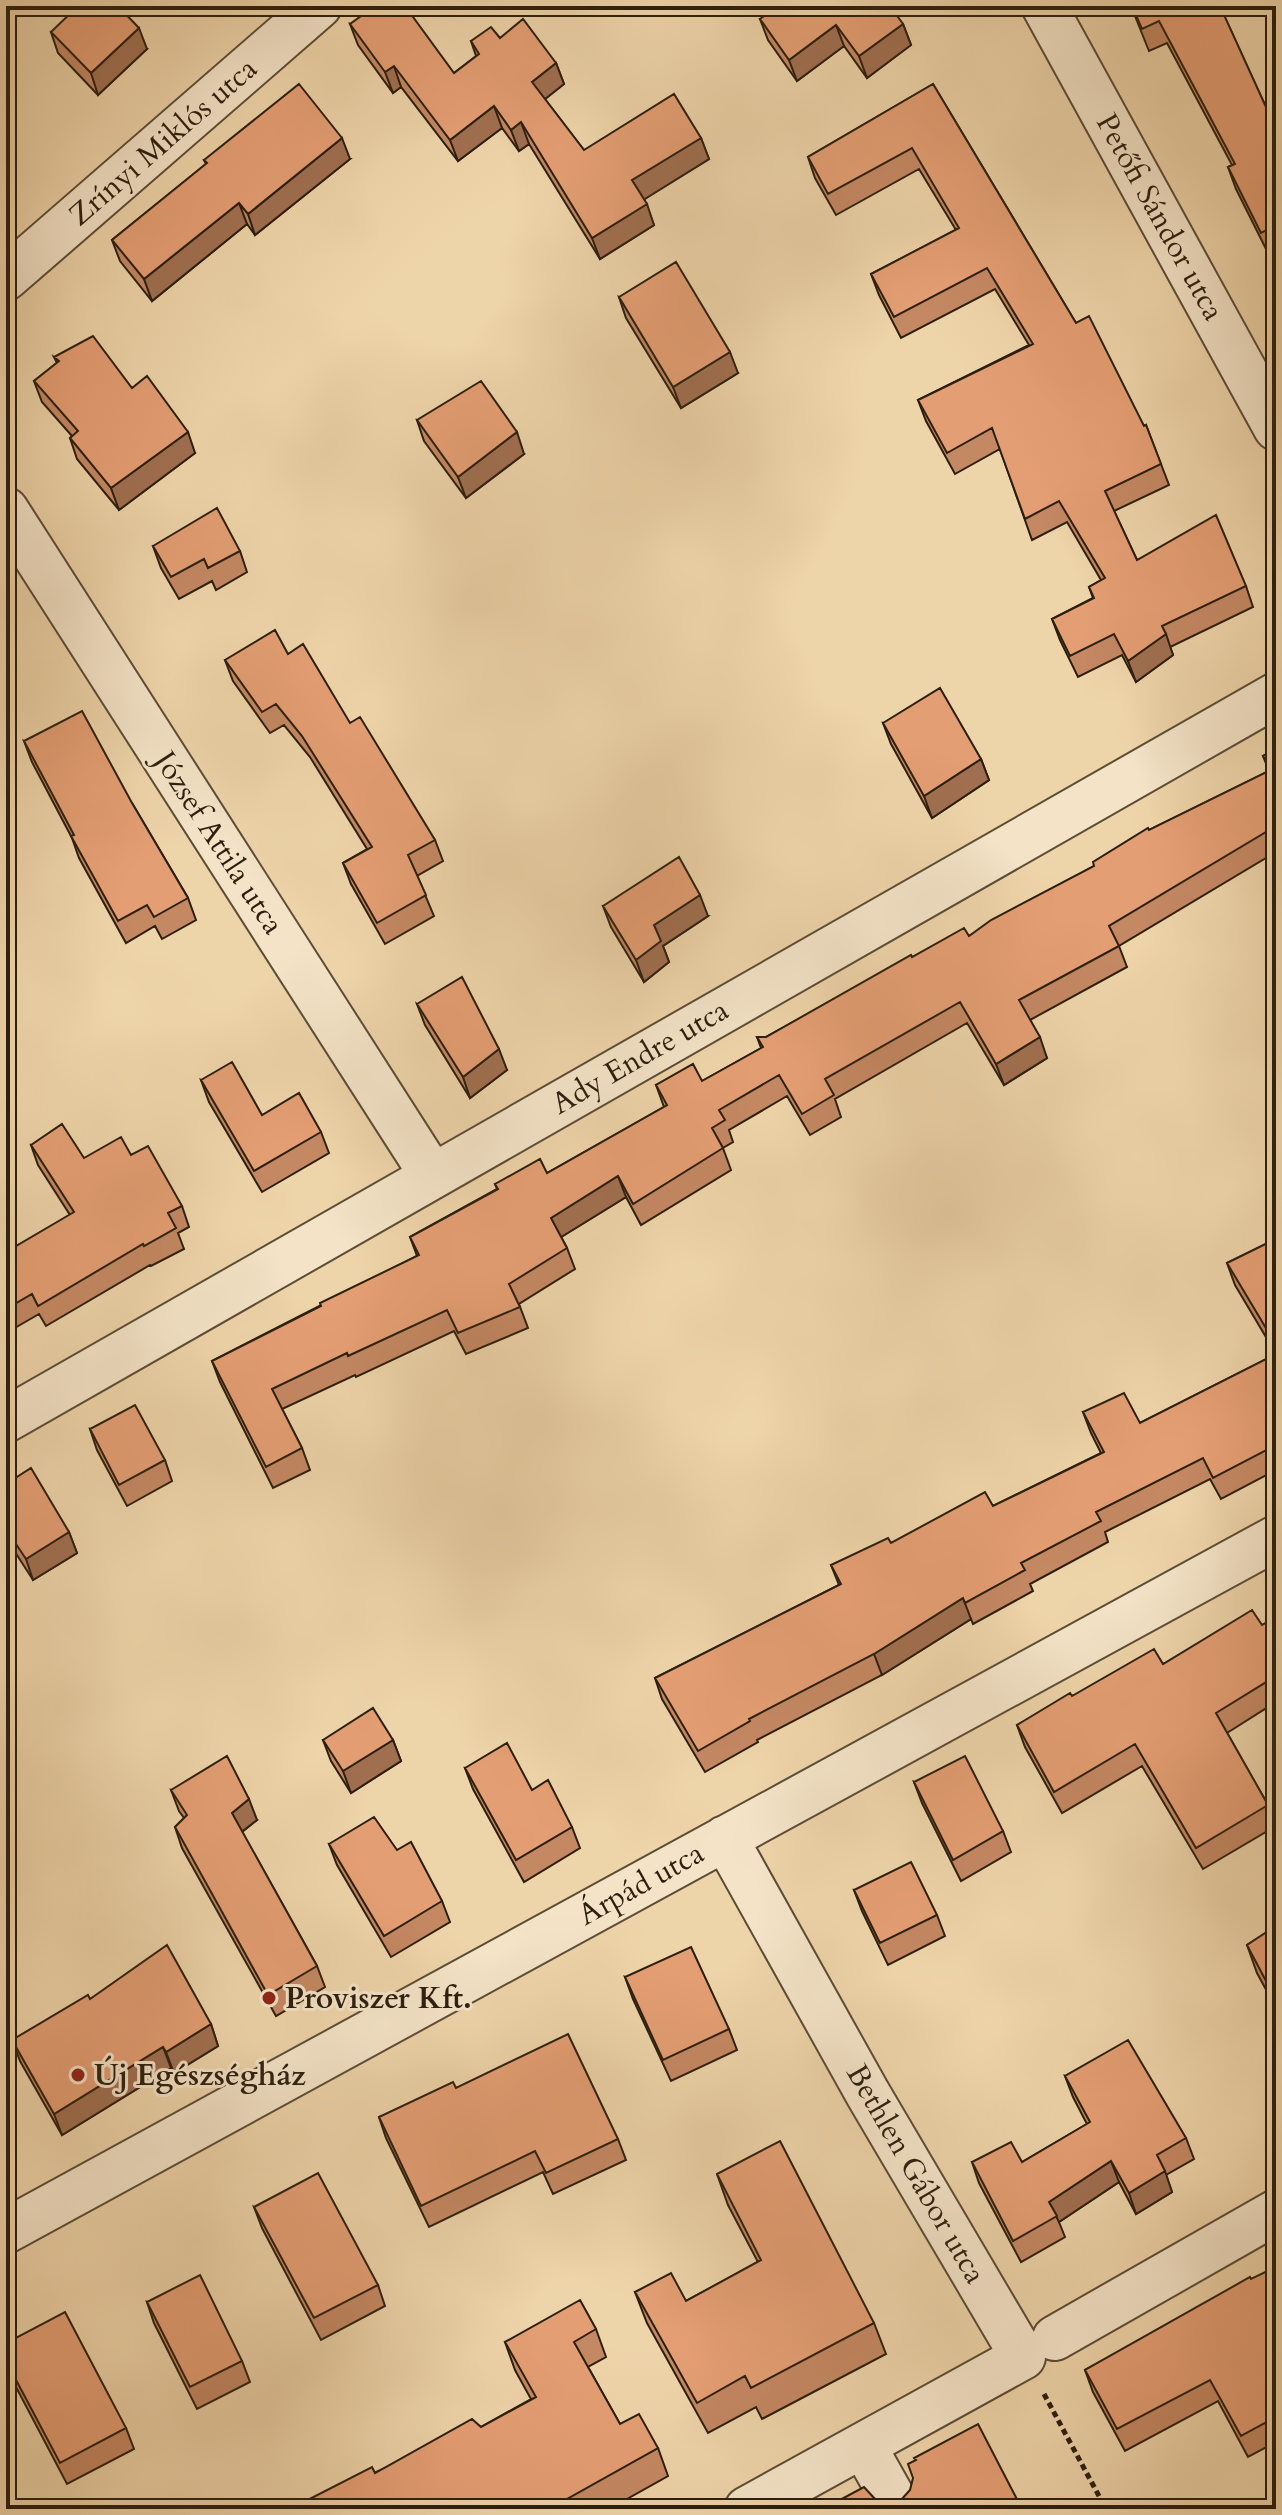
<svg xmlns="http://www.w3.org/2000/svg" width="1282" height="2515" viewBox="0 0 1282 2515" font-family="Cardo,serif">
	<style>
		.lines { fill: none; stroke-linecap: round; stroke-linejoin: round }
		.minor-casing { stroke: #5c4c36; stroke-width: 48 }
		.path { stroke: #2c1f0f; stroke-width: 5; stroke-dasharray: 6 4; stroke-linecap: butt }
		.minor { stroke: #f4e3c7; stroke-width: 44 }
		.wall { fill: #c48863; stroke: #2c1f0f; stroke-width: 2 }
		.shaded-wall { fill: #a06f50; stroke: #2c1f0f; stroke-width: 2 }
		.building { fill: #e49e73; stroke: #2c1f0f; stroke-width: 2 }
		.poi-dot { fill: #8f2418; stroke: #f4e3c7; stroke-width: 3 }
		.labels { text-anchor: middle; dominant-baseline: central; stroke-width: 6; stroke-linejoin: round; paint-order: stroke }
		.street-label { font-size: 30px; fill: #2c1f0f; stroke: #f4e3c7 }
		.poi-label { font-size: 30px; font-weight: bold; fill: #2c1f0f; stroke: #f4e3c7; text-anchor: start }
	</style>
	<rect width="100%" height="100%" fill="#eed4a9"/>
	<filter id="stains"><feTurbulence type="fractalNoise" baseFrequency=".0025" numOctaves="4"/><feColorMatrix values="0 0 0 0 .2 0 0 0 0 .09 0 0 0 0 .02 0 0 0 .5 -.17"/></filter>
	<radialGradient id="worn" r=".72"><stop offset=".6" stop-color="#630" stop-opacity="0"/><stop offset="1" stop-color="#630" stop-opacity=".3"/></radialGradient>
	<g class="lines">
		<defs>
			<path id="minor" d="M 1044,6 L 1276,428
				M 6,278 L 319,6
				M 6,510 L 432,1175
				M 6,1420 L 1276,695
				M 725,1838 L 868,2094 L 1023,2357 L 747,2509
				M 6,2231 L 1276,1538
				M 1055,2338 L 1276,2212
				M 863,2445 L 899,2509"/>
		</defs>
		<use href="#minor" class="minor-casing"/>
		<path class="path" d="M 1044,2394 L 1106,2509"/>
		<use href="#minor" class="minor"/>
	</g>
	<path class="wall" d="M 1131,6 L 1240,6 L 1241,8 L 1224,16 L 1276,129 L 1276,251 L 1269,255 L 1236,189 L 1228,167 L 1232,165 L 1167,43 L 1149,51 Z
		M 760,19 L 903,24 L 911,45 L 867,78 L 844,46 L 797,81 L 768,40 Z
		M 350,24 L 454,73 L 476,56 L 471,41 L 500,38 L 556,63 L 564,84 L 545,99 L 584,150 L 701,138 L 709,159 L 644,199 L 654,225 L 600,259 L 529,144 L 519,151 L 502,128 L 458,161 L 401,87 L 393,93 L 358,45 Z
		M 51,32 L 147,49 L 98,95 L 58,53 Z
		M 933,84 L 1076,323 L 1144,426 L 1146,425 L 1169,485 L 1114,511 L 1137,560 L 1246,586 L 1253,607 L 1170,647 L 1173,655 L 1136,682 L 1122,655 L 1078,677 L 1060,640 L 1052,619 L 1093,598 L 1089,587 L 1101,580 L 1067,522 L 1032,540 L 1000,449 L 955,474 L 926,421 L 918,400 L 1029,345 L 995,289 L 901,338 L 879,295 L 871,274 L 956,230 L 919,169 L 836,215 L 815,178 L 808,157 Z
		M 350,159 L 255,235 L 247,224 L 152,301 L 120,261 L 112,240 L 206,164 L 204,160 Z
		M 619,297 L 738,373 L 681,408 L 626,318 Z
		M 54,357 L 195,453 L 119,510 L 77,459 L 70,438 L 72,436 L 42,402 L 34,381 L 57,363 Z
		M 417,420 L 524,454 L 466,498 L 424,441 Z
		M 153,546 L 240,551 L 247,572 L 216,590 L 212,581 L 179,599 L 161,568 Z
		M 288,654 L 350,723 L 435,840 L 443,861 L 417,876 L 434,916 L 385,944 L 351,884 L 343,863 L 367,849 L 310,757 L 284,725 L 270,733 L 233,681 L 225,660 Z
		M 883,723 L 981,759 L 989,780 L 932,818 L 891,744 Z
		M 24,741 L 132,803 L 188,898 L 196,920 L 162,939 L 155,926 L 126,943 L 79,858 L 72,838 L 32,762 Z
		M 1276,749 L 1276,852 L 1119,946 L 1127,967 L 1030,1020 L 1047,1058 L 1004,1085 L 967,1023 L 835,1099 L 841,1117 L 810,1135 L 787,1096 L 729,1130 L 733,1142 L 723,1148 L 731,1170 L 641,1225 L 626,1197 L 561,1237 L 567,1248 L 575,1269 L 519,1304 L 528,1328 L 466,1354 L 454,1331 L 356,1377 L 355,1375 L 282,1409 L 302,1448 L 310,1470 L 273,1488 L 220,1382 L 212,1361 L 417,1256 L 410,1237 L 497,1189 L 495,1184 L 547,1173 L 664,1107 L 656,1085 L 702,1081 L 761,1048 L 757,1037 L 766,1037 L 912,957 L 969,936 L 1094,866 L 1149,830 L 1269,771 L 1263,756 Z
		M 603,906 L 708,916 L 663,946 L 669,962 L 644,982 L 611,927 Z
		M 417,1004 L 507,1070 L 470,1098 L 425,1025 Z
		M 201,1080 L 262,1115 L 321,1132 L 329,1153 L 262,1192 L 209,1102 Z
		M 31,1145 L 84,1158 L 131,1155 L 182,1206 L 189,1227 L 178,1233 L 184,1249 L 151,1266 L 150,1265 L 46,1326 L 39,1314 L 6,1333 L 6,1252 L 70,1215 L 38,1165 Z
		M 1276,1239 L 1276,1354 L 1235,1285 L 1227,1263 Z
		M 1276,1354 L 1276,1470 L 1221,1499 L 1210,1479 L 1105,1532 L 1108,1542 L 1030,1584 L 1033,1591 L 973,1624 L 971,1619 L 882,1675 L 757,1740 L 758,1742 L 705,1772 L 662,1699 L 655,1678 L 839,1585 L 831,1565 L 993,1506 L 1101,1453 L 1091,1433 L 1083,1412 L 1140,1423 Z
		M 90,1429 L 165,1460 L 172,1481 L 127,1506 L 97,1450 Z
		M 6,1484 L 69,1532 L 77,1553 L 33,1580 L 6,1538 Z
		M 1276,1617 L 1276,1702 L 1227,1733 L 1268,1805 L 1276,1826 L 1203,1869 L 1142,1766 L 1062,1813 L 1025,1747 L 1017,1725 L 1072,1696 L 1163,1664 L 1262,1625 Z
		M 323,1740 L 393,1740 L 401,1761 L 351,1793 L 331,1761 Z
		M 465,1768 L 532,1790 L 572,1827 L 580,1848 L 524,1882 L 473,1789 Z
		M 914,1782 L 1003,1831 L 1011,1852 L 961,1881 L 922,1803 Z
		M 171,1790 L 257,1820 L 242,1832 L 317,1966 L 325,1987 L 276,2016 L 182,1848 L 175,1827 L 184,1818 L 179,1811 Z
		M 329,1844 L 397,1850 L 442,1901 L 450,1922 L 391,1957 L 337,1865 Z
		M 854,1890 L 937,1915 L 945,1936 L 888,1965 L 862,1911 Z
		M 1276,1926 L 1276,2008 L 1257,1973 L 1247,1945 Z
		M 625,1977 L 729,2029 L 737,2050 L 671,2081 L 633,1999 Z
		M 90,1999 L 211,2024 L 218,2046 L 174,2073 L 171,2068 L 62,2135 L 20,2061 L 12,2040 Z
		M 1065,2076 L 1186,2138 L 1194,2159 L 1166,2175 L 1172,2192 L 1136,2214 L 1119,2182 L 1059,2222 L 1065,2237 L 1021,2262 L 979,2183 L 972,2162 L 1022,2162 L 1087,2124 L 1073,2097 Z
		M 456,2088 L 618,2139 L 626,2160 L 553,2194 L 543,2172 L 429,2227 L 386,2138 L 379,2117 Z
		M 717,2174 L 874,2323 L 886,2354 L 762,2419 L 756,2407 L 708,2433 L 647,2323 L 635,2292 L 686,2301 L 758,2262 L 728,2205 Z
		M 254,2207 L 378,2285 L 385,2306 L 321,2340 L 262,2228 Z
		M 1276,2267 L 1276,2442 L 1248,2457 L 1218,2401 L 1125,2451 L 1093,2392 L 1085,2370 Z
		M 147,2302 L 242,2361 L 250,2382 L 197,2409 L 154,2323 Z
		M 596,2329 L 606,2357 L 588,2367 L 620,2424 L 658,2448 L 668,2476 L 609,2509 L 290,2509 L 481,2427 L 531,2399 L 515,2370 L 505,2342 Z
		M 6,2343 L 126,2428 L 134,2449 L 67,2484 L 6,2368 Z"/>
	<path class="shaded-wall" d="M 903,24 L 911,45 L 867,78 L 859,56 Z
		M 836,25 L 844,46 L 797,81 L 789,60 Z
		M 139,28 L 147,49 L 98,95 L 91,73 Z
		M 556,63 L 564,84 L 540,103 L 532,82 Z
		M 394,66 L 401,87 L 393,93 L 385,72 Z
		M 494,106 L 502,128 L 458,161 L 450,140 Z
		M 521,122 L 529,144 L 519,151 L 511,130 Z
		M 342,138 L 350,159 L 255,235 L 248,214 Z
		M 701,138 L 709,159 L 640,202 L 632,180 Z
		M 239,203 L 247,224 L 152,301 L 144,279 Z
		M 647,204 L 654,225 L 600,259 L 592,238 Z
		M 730,352 L 738,373 L 681,408 L 673,387 Z
		M 188,432 L 195,453 L 119,510 L 111,488 Z
		M 517,432 L 524,454 L 466,498 L 458,477 Z
		M 1166,634 L 1173,655 L 1136,682 L 1128,661 Z
		M 981,759 L 989,780 L 932,818 L 924,796 Z
		M 700,895 L 708,916 L 663,946 L 669,962 L 644,982 L 636,960 L 654,925 Z
		M 1040,1037 L 1047,1058 L 1004,1085 L 996,1064 Z
		M 499,1049 L 507,1070 L 470,1098 L 463,1077 Z
		M 618,1176 L 626,1197 L 558,1239 L 551,1218 Z
		M 69,1532 L 77,1553 L 33,1580 L 26,1559 Z
		M 963,1598 L 971,1619 L 882,1675 L 874,1654 Z
		M 393,1740 L 401,1761 L 351,1793 L 343,1771 Z
		M 249,1799 L 257,1820 L 239,1834 L 232,1813 Z
		M 211,2024 L 218,2046 L 174,2073 L 166,2052 Z
		M 163,2047 L 171,2068 L 62,2135 L 54,2114 Z
		M 1111,2161 L 1119,2182 L 1059,2222 L 1049,2202 Z
		M 1165,2171 L 1172,2192 L 1136,2214 L 1129,2193 Z"/>
	<path class="building" d="M 78,6 L 118,6 L 139,28 L 91,73 L 51,32 Z
		M 375,6 L 405,6 L 454,73 L 479,54 L 471,41 L 491,27 L 500,38 L 523,19 L 556,63 L 532,82 L 584,150 L 674,94 L 701,138 L 632,180 L 647,204 L 592,238 L 521,122 L 511,130 L 494,106 L 450,140 L 394,66 L 385,72 L 350,24 Z
		M 778,6 L 890,6 L 903,24 L 859,56 L 836,25 L 789,60 L 760,19 Z
		M 1132,6 L 1220,6 L 1276,129 L 1276,225 L 1261,233 L 1228,167 L 1235,164 L 1159,21 L 1142,29 Z
		M 299,84 L 342,138 L 248,214 L 239,203 L 144,279 L 112,240 L 207,163 L 204,160 Z
		M 933,84 L 1076,323 L 1089,316 L 1144,426 L 1146,425 L 1161,464 L 1105,491 L 1137,560 L 1216,515 L 1246,586 L 1162,626 L 1166,634 L 1128,661 L 1114,634 L 1070,656 L 1052,619 L 1094,598 L 1089,587 L 1105,578 L 1059,501 L 1025,519 L 992,428 L 947,453 L 918,400 L 1033,344 L 987,268 L 894,317 L 871,274 L 959,228 L 912,148 L 828,194 L 808,157 Z
		M 676,262 L 730,352 L 673,387 L 619,297 Z
		M 93,336 L 132,388 L 147,376 L 188,432 L 111,488 L 70,438 L 78,431 L 34,381 L 59,361 L 54,357 Z
		M 481,381 L 517,432 L 458,477 L 417,420 Z
		M 217,508 L 240,551 L 208,568 L 204,559 L 171,577 L 153,546 Z
		M 275,630 L 288,654 L 303,644 L 350,723 L 360,717 L 435,840 L 408,855 L 426,895 L 377,923 L 343,863 L 372,847 L 302,736 L 276,704 L 262,712 L 225,660 Z
		M 940,688 L 981,759 L 924,796 L 883,723 Z
		M 82,711 L 132,803 L 188,898 L 154,917 L 147,905 L 118,921 L 71,836 L 74,835 L 24,741 Z
		M 1276,749 L 1276,826 L 1109,926 L 1119,946 L 1019,1000 L 1040,1037 L 996,1064 L 960,1002 L 825,1079 L 834,1095 L 802,1114 L 779,1075 L 719,1110 L 725,1120 L 712,1128 L 723,1148 L 633,1204 L 618,1176 L 551,1218 L 567,1248 L 509,1284 L 520,1307 L 458,1333 L 447,1310 L 348,1356 L 347,1353 L 272,1389 L 302,1448 L 266,1467 L 212,1361 L 321,1306 L 320,1303 L 419,1255 L 410,1237 L 498,1189 L 495,1184 L 540,1159 L 547,1173 L 667,1105 L 656,1085 L 693,1064 L 702,1081 L 763,1047 L 757,1037 L 766,1037 L 911,955 L 912,957 L 964,928 L 969,936 L 991,920 L 1094,866 L 1093,862 L 1148,828 L 1149,830 L 1271,770 L 1263,756 Z
		M 679,857 L 700,895 L 654,925 L 661,941 L 636,960 L 603,906 Z
		M 462,977 L 499,1049 L 463,1077 L 417,1004 Z
		M 232,1062 L 262,1115 L 299,1093 L 321,1132 L 254,1171 L 201,1080 Z
		M 62,1124 L 84,1158 L 121,1137 L 131,1155 L 148,1146 L 182,1206 L 168,1213 L 176,1228 L 144,1246 L 143,1244 L 38,1306 L 32,1294 L 6,1309 L 6,1252 L 74,1212 L 31,1145 Z
		M 1276,1239 L 1276,1345 L 1227,1263 Z
		M 1276,1354 L 1276,1445 L 1213,1478 L 1203,1458 L 1096,1512 L 1101,1521 L 1021,1563 L 1025,1570 L 965,1603 L 963,1598 L 874,1654 L 749,1719 L 750,1721 L 698,1751 L 655,1678 L 841,1584 L 831,1565 L 888,1538 L 891,1543 L 985,1492 L 993,1506 L 1104,1452 L 1083,1412 L 1124,1393 L 1140,1423 Z
		M 135,1405 L 165,1460 L 119,1485 L 90,1429 Z
		M 31,1468 L 69,1532 L 26,1559 L 6,1529 L 6,1484 Z
		M 1252,1610 L 1262,1625 L 1276,1617 L 1276,1676 L 1216,1713 L 1268,1805 L 1196,1848 L 1135,1744 L 1054,1792 L 1017,1725 L 1070,1693 L 1072,1696 L 1154,1649 L 1163,1664 Z
		M 373,1708 L 393,1740 L 343,1771 L 323,1740 Z
		M 507,1743 L 532,1790 L 548,1780 L 572,1827 L 516,1860 L 465,1768 Z
		M 227,1756 L 249,1799 L 232,1813 L 317,1966 L 268,1995 L 175,1827 L 187,1815 L 171,1790 Z
		M 965,1756 L 1003,1831 L 953,1860 L 914,1782 Z
		M 1276,1782 L 1276,1792 L 1272,1785 Z
		M 374,1817 L 397,1850 L 411,1842 L 442,1901 L 384,1936 L 329,1844 Z
		M 911,1862 L 937,1915 L 880,1943 L 854,1890 Z
		M 1276,1926 L 1276,2000 L 1247,1945 Z
		M 167,1945 L 211,2024 L 166,2052 L 163,2047 L 54,2114 L 12,2040 L 88,1995 L 90,1999 Z
		M 691,1947 L 729,2029 L 663,2060 L 625,1977 Z
		M 568,2034 L 618,2139 L 546,2173 L 535,2151 L 421,2206 L 379,2117 L 453,2082 L 456,2088 Z
		M 1128,2040 L 1186,2138 L 1157,2155 L 1165,2171 L 1129,2193 L 1111,2161 L 1049,2202 L 1057,2216 L 1013,2241 L 972,2162 L 1011,2142 L 1022,2162 L 1090,2122 L 1065,2076 Z
		M 780,2141 L 874,2323 L 751,2388 L 745,2376 L 697,2403 L 635,2292 L 671,2273 L 686,2301 L 761,2260 L 717,2174 Z
		M 318,2173 L 378,2285 L 314,2318 L 254,2207 Z
		M 1276,2267 L 1276,2417 L 1241,2436 L 1210,2380 L 1117,2429 L 1085,2370 L 1250,2277 L 1251,2279 Z
		M 200,2275 L 242,2361 L 190,2387 L 147,2302 Z
		M 580,2300 L 596,2329 L 574,2342 L 620,2424 L 639,2414 L 658,2448 L 549,2509 L 290,2509 L 372,2467 L 375,2473 L 472,2419 L 481,2427 L 536,2397 L 505,2342 Z
		M 65,2312 L 126,2428 L 60,2463 L 6,2361 L 6,2343 Z
		M 978,2424 L 1022,2509 L 823,2509 L 864,2487 L 876,2500 L 888,2503 L 901,2500 L 910,2490 L 913,2478 L 908,2464 L 916,2460 L 914,2458 Z"/>
	<g class="poi-dot">
		<circle cx="269" cy="1998" r="8"/>
		<circle cx="78" cy="2075" r="8"/>
	</g>
	<g class="labels">
		<g class="street-label">
			<text transform="translate(163 142) rotate(-41)">Zrínyi Miklós utca</text>
			<text transform="translate(1160 217) rotate(61)">Petőfi Sándor utca</text>
			<text transform="translate(219 843) rotate(57)">József Attila utca</text>
			<text transform="translate(640 1057) rotate(-30)">Ady Endre utca</text>
			<text transform="translate(641 1884) rotate(-29)">Árpád utca</text>
			<text transform="translate(916 2174) rotate(60)">Bethlen Gábor utca</text>
		</g>
		<g class="poi-label">
			<text x="285" y="1998">Proviszer Kft.</text>
			<text x="94" y="2075">Új Egészségház</text>
		</g>
	</g>
	<rect width="1282" height="2515" fill="none" stroke="#eed4a9" stroke-width="32"/>
	<rect x="8" y="8" width="1266" height="2499" fill="none" stroke="#2c1f0f" stroke-width="4"/>
	<rect x="16" y="16" width="1250" height="2483" fill="none" stroke="#2c1f0f" stroke-width="2"/>
	<rect width="100%" height="100%" filter="url(#stains)"/>
	<rect width="100%" height="100%" fill="url(#worn)"/>
</svg>
